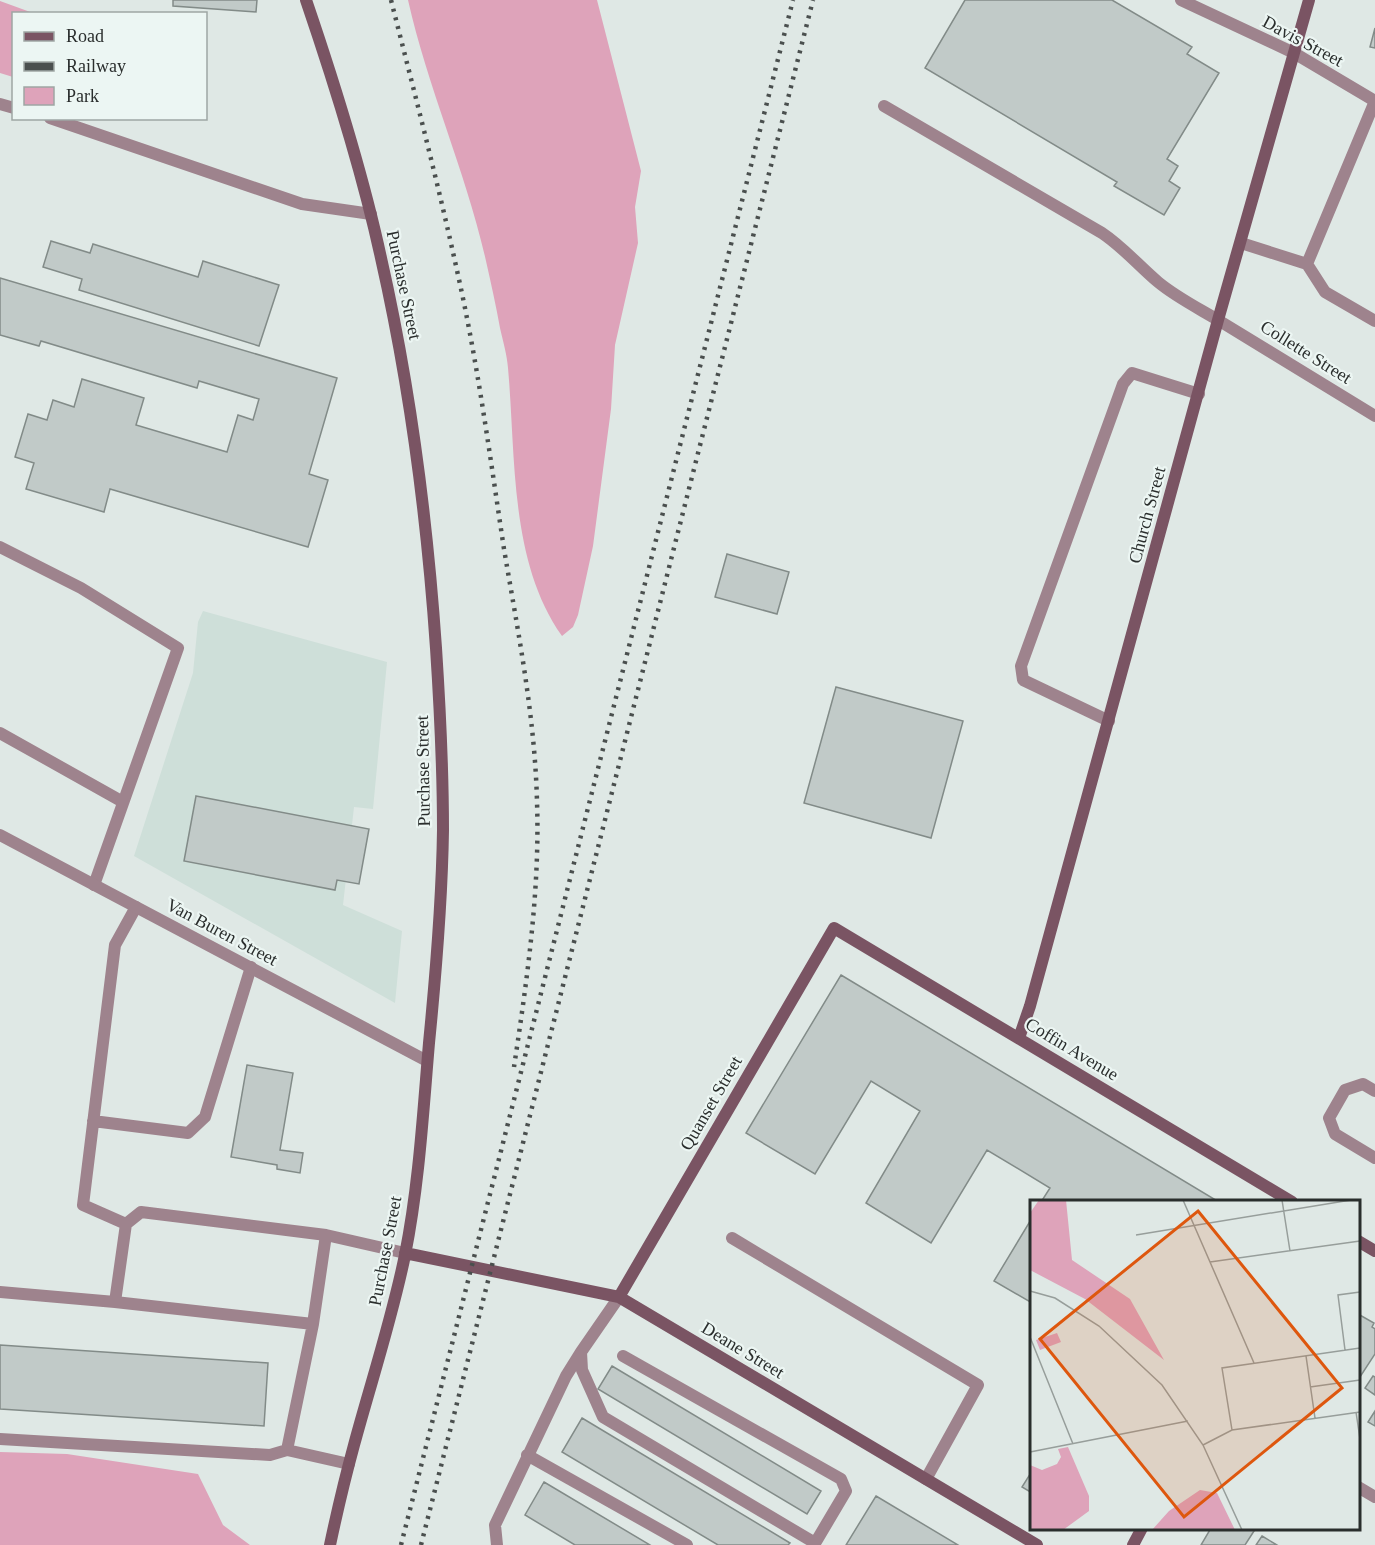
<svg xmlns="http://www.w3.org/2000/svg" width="1375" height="1545" viewBox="0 0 1375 1545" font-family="'Times New Roman',serif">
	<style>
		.built { fill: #cedfd9 }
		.green { fill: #dea3ba }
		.building { fill: #c1cac8; stroke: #828b88; stroke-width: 1.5 }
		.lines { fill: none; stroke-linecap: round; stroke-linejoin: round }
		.service { stroke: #9e838d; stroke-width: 12 }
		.minor { stroke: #9e838d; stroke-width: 12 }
		.secondary { stroke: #7a5463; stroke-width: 12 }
		.rail { stroke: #4a4f4e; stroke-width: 4.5; stroke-dasharray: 3 6; stroke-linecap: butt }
		.labels { text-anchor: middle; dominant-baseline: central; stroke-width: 4.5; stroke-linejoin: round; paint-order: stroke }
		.street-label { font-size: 18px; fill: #2a2e2d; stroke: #ecf6f3 }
		.inset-road { fill: none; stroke: #979e9b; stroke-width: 1.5 }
		.view { fill: #de570e; fill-opacity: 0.15; stroke: #de570e; stroke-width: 3 }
		.inset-edge { fill: none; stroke: #2a2e2d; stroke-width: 3 }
	</style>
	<rect width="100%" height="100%" fill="#dfe8e5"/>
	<path class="built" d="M 203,611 L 387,662 L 373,809 L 354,807 L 343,905 L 402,931 L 395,1003 L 134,856 L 193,673 L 198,622 Z"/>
	<path class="green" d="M 408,0 L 597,0 L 641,171 L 635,207 L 638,243 L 615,345 L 611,409 L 593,546 L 578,615 L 573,627 L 562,636 C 509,561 516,456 508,368 C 507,355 503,341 500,328 C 496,306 491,283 486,261 C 466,172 428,89 408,0 Z
		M 0,1 L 33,13 L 14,14 L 13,77 L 0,73 Z
		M 0,1452 L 67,1454 L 198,1474 L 223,1525 L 250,1545 L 0,1545 Z"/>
	<path class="building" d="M 173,0 L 257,0 L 256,12 L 173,6 Z
		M 965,0 L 1112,0 L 1192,47 L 1187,54 L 1219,73 L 1167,159 L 1178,166 L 1169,181 L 1180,188 L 1164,215 L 1114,186 L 1117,182 L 925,68 Z
		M 1375,28 L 1375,48 L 1370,47 Z
		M 51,241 L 90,253 L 93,244 L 198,277 L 203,261 L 279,285 L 259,346 L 79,290 L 82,279 L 43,267 Z
		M 0,278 L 337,378 L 309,474 L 328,480 L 308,547 L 110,489 L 104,512 L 26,489 L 34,463 L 15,457 L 28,414 L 47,420 L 53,400 L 74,407 L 82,379 L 144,398 L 136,425 L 227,452 L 238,415 L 253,420 L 259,399 L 199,381 L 197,388 L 41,341 L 39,346 L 0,335 Z
		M 727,554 L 789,572 L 777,614 L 715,597 Z
		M 836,687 L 963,721 L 931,838 L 804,803 Z
		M 196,796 L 369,829 L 359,884 L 337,880 L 335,890 L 184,861 Z
		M 841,975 L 1219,1202 L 1041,1202 L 1050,1188 L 987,1150 L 931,1243 L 866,1203 L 920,1111 L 871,1081 L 815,1174 L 746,1133 Z
		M 247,1065 L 293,1073 L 280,1150 L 303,1153 L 300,1173 L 277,1169 L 277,1165 L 231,1157 Z
		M 1032,1218 L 1032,1303 L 994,1281 Z
		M 1358,1314 L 1374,1323 L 1372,1327 L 1375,1329 L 1375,1354 L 1358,1380 Z
		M 0,1345 L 268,1363 L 264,1426 L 0,1409 Z
		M 612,1366 L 821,1491 L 807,1514 L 598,1389 Z
		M 1373,1376 L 1375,1377 L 1375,1395 L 1365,1388 Z
		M 1375,1411 L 1375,1426 L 1368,1422 Z
		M 582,1418 L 790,1543 L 788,1545 L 718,1545 L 562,1452 Z
		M 1032,1471 L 1032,1493 L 1022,1487 Z
		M 544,1482 L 650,1545 L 575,1545 L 525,1515 Z
		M 876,1496 L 958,1545 L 846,1545 Z
		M 1211,1528 L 1251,1528 L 1254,1531 L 1245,1545 L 1201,1545 Z
		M 1262,1536 L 1277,1545 L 1256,1545 Z"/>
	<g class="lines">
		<path class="service" d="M 0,104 L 14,108
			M 884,106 L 1102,233 C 1123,247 1139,266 1158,282 C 1176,297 1198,308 1218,320
			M 50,118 L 302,204 L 371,214
			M 1241,243 L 1307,264 L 1375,101
			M 1307,264 L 1325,292 L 1375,321
			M 0,547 L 81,588 L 178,648 L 94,885
			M 1109,721 L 1023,680 L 1021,666 L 1123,384 L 1132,373 L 1199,394
			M 0,733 L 123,802
			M 1375,1091 L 1363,1084 L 1345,1090 L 1329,1118 L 1335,1134 L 1375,1158
			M 93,1121 L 188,1133 L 205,1117 L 251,967
			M 126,1224 L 83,1205 L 115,945 L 136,907
			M 326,1235 L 405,1253
			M 732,1238 L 978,1385 L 926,1479
			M 0,1292 L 115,1302 L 126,1224 L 141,1212 L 326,1235 L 313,1324 L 287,1450
			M 619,1297 L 581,1352 L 582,1370 L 603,1417 L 815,1543
			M 115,1302 L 313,1324
			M 623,1356 L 841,1479 L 846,1491 L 814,1545
			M 0,1439 L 270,1455 L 287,1450 L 349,1464
			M 527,1455 L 687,1545
			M 497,1545 L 495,1525 L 566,1376 L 581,1352"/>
		<path class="minor" d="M 1181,0 L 1294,53 L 1375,101
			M 1218,320 L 1375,416
			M 0,835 L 427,1061
			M 1358,1487 L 1375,1497"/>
		<path class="secondary" d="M 306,0 C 335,85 362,170 381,258 C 410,386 427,517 436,648 C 440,709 443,769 443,830 C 442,901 436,972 429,1043 C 423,1113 419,1185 405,1255 C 392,1319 371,1382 354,1445 C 345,1478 337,1512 330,1545
			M 1019,1038 L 1030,1006 L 1218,320 L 1309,0
			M 1358,1241 L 1375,1251
			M 405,1253 L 619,1297 L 1037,1545
			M 619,1297 L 834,928 L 1292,1202
			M 1133,1545 L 1142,1528"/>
		<path class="rail" d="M 391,0 C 414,91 438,183 458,275 C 478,365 490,457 504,549 C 518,632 535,717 537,802 C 540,890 527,980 514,1067
			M 401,1545 L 793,0
			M 421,1545 L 813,0"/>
	</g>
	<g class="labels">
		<g class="street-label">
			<text transform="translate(1303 41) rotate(28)">Davis Street</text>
			<text transform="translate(404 285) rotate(78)">Purchase Street</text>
			<text transform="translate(1306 352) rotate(32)">Collette Street</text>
			<text transform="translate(1147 515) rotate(-75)">Church Street</text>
			<text transform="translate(423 771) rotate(-91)">Purchase Street</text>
			<text transform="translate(222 932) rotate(28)">Van Buren Street</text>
			<text transform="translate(1072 1049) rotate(31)">Coffin Avenue</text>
			<text transform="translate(711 1103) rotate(-60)">Quanset Street</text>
			<text transform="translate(385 1251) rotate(-79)">Purchase Street</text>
			<text transform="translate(743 1350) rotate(31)">Deane Street</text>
		</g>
	</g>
	<g transform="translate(1030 1200)">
		<rect width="330" height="330" fill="#dfe8e5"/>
		<path d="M 9,0 L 36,0 L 42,60 L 100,99 L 134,160 L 55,99 L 0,70 L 0,13 ZM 27,133 L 31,142 L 10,150 L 6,140 ZM 38,247 L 59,296 L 59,311 L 33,330 L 1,330 L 0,265 L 12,270 L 27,264 L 31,257 L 28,249 ZM 170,290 L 187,293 L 205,330 L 122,330 L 139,311 Z" fill="#dea3ba"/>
		<path class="inset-road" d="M 153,0 L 224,163M 252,0 L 260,51M 106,35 L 321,0M 180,62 L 330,41M 0,91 L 25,98 L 69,126 L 132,185 L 173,245 L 212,330M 0,137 L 43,244M 315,150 L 308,95 L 330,92M 276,156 L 285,218M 280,187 L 330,180M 326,212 L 330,239M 202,230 L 192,168 L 330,148M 173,245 L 202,230 L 330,212M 0,252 L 158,221"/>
		<path class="view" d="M 168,11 L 312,188 L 154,317 L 10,139 Z"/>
		<rect width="330" height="330" class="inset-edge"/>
	</g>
	<rect x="12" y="12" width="195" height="108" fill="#ecf6f3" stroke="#9ea6a4" stroke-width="1.5"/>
	<rect x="24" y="32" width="30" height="9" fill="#7a5463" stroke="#9ea6a4" stroke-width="1.5"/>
	<text x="66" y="42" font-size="18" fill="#2a2e2d">Road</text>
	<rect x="24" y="62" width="30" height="9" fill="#4a4f4e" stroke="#9ea6a4" stroke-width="1.5"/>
	<text x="66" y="72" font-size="18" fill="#2a2e2d">Railway</text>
	<rect x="24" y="87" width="30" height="18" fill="#dea3ba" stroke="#9ea6a4" stroke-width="1.5"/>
	<text x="66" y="102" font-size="18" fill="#2a2e2d">Park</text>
</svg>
